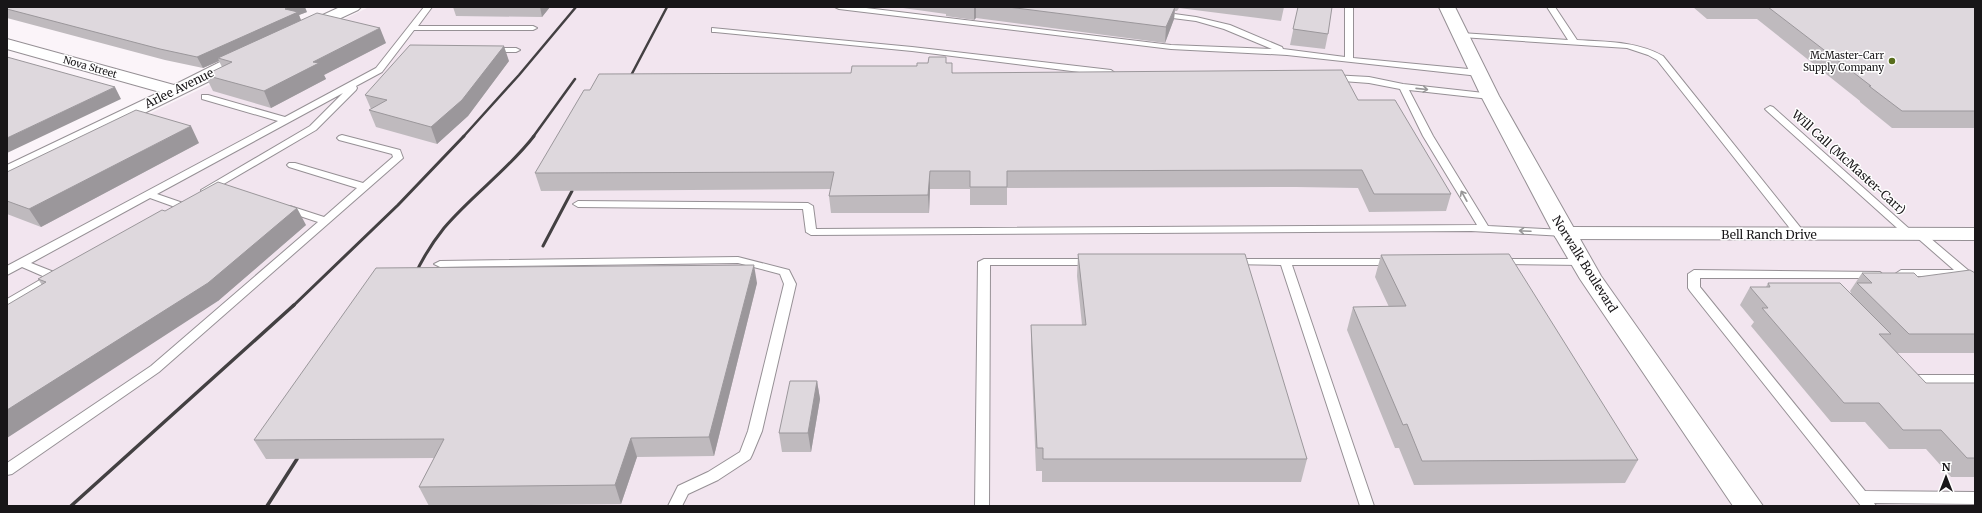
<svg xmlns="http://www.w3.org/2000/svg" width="1982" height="513" viewBox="0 0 1982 513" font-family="Merriweather,serif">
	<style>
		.built { fill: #f2e5ef }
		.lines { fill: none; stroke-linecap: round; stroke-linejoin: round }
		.lane-casing { stroke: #969095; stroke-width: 2 }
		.street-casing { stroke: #969095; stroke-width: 2 }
		.secondary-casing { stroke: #969095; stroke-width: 2 }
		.lane { fill: #fff; fill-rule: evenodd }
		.street { fill: #fff; fill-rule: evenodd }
		.secondary { fill: #fff; fill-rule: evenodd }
		.rail-far2 { stroke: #434042; stroke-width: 2.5 }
		.rail-far1 { stroke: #434042; stroke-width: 3 }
		.rail { stroke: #434042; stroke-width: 3.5 }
		.wall { fill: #bfbabe }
		.shaded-wall { fill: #9b979b }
		.building { fill: #ded8dd; stroke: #9b979b }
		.oneway { stroke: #979697 }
		.poi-dot { fill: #586d1c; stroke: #fff; stroke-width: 1.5 }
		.labels { text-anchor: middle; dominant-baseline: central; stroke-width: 3; stroke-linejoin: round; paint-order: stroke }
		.far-poi-label { font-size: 10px; fill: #181618; stroke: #fff; text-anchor: end }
		.far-street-label { font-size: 10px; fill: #181618; stroke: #fff }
		.street-label { font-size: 12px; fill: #181618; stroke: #fff }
	</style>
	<rect width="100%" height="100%" fill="#fbf4f9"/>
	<path class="built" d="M 369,7 L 1975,7 L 1975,506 L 7,506 L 7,183 Z"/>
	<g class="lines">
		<defs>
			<path id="lane" d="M 424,7 L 432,7 L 418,26 L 533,26 L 537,28 L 533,30 L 414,30 L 382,72 L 356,86 L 357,88 L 356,90 L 316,130 L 210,192 L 202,192 L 201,190 L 310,126 L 343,93 L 157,194 L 183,203 L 184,205 L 183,207 L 175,207 L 150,198 L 31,263 L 59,274 L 61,277 L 7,308 L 7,299 L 45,277 L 22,267 L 7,275 L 7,266 L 278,121 L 202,99 L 202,95 L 208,95 L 285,117 L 376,68 Z
				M 835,7 L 858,7 L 1171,45 L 1272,49 L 1224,29 L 1196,21 L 1157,16 L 1156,14 L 1160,12 L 1196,17 L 1230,25 L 1282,47 L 1283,49 L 1345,57 L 1345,7 L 1353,7 L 1353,58 L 1479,70 L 1483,73 L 1479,76 L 1287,55 L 1171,49 L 839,9 Z
				M 1547,7 L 1555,7 L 1577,40 C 1607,42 1636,41 1663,56 L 1804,232 L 1805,234 L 1804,236 L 1796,236 L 1657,60 L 1648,55 L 1627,48 L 1461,37 L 1457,35 L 1461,33 L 1568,40 Z
				M 712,28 L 912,47 L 1111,70 L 1115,73 L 1111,76 L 912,51 L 715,32 L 712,32 Z
				M 488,48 L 516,48 L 520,50 L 516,52 L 488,52 Z
				M 1332,75 L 1369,77 L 1403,84 L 1493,94 L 1493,98 L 1490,99 L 1409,90 L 1433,136 L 1488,226 L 1564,230 L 1569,233 L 1564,236 L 1471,231 L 811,235 L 806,232 L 803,209 L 578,207 L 573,204 L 578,201 L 808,203 L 813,206 L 816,229 L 1477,225 L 1423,136 L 1400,89 L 1369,83 L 1329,80 L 1328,78 Z
				M 1770,106 L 1773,107 L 1914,233 L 1919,231 L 1923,232 L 1975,276 L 1975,286 L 1971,285 L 1961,276 L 1897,276 L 1895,274 L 1901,270 L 1954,270 L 1914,235 L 1910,237 L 1906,236 L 1767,111 L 1765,109 Z
				M 342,135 L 400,150 L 403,158 L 159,372 L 12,474 L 7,475 L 7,463 L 151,366 L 318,222 L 282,210 L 281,208 L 282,206 L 290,206 L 324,217 L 357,188 L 289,167 L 287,165 L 289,163 L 295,163 L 363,183 L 393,157 L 392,154 L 339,140 L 337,138 L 339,136 Z
				M 738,257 L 789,270 L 796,284 L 762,431 L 752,455 L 750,459 L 718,480 L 688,494 L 682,506 L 668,506 L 678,486 L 708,472 L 740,452 L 748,431 L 784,284 L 780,274 L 738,263 L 440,267 L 434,264 L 440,261 Z
				M 984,259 L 1092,259 L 1098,262 L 1092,265 L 990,265 L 989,506 L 975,506 L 978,262 Z
				M 1233,259 L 1395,259 L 1401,262 L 1395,265 L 1292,265 L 1374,506 L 1360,506 L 1281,265 L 1229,264 L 1227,262 Z
				M 1500,259 L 1581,259 L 1587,262 L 1581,265 L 1496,264 L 1494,262 Z
				M 1694,270 L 1880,272 L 1882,274 L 1876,278 L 1700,278 L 1700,287 L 1865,491 L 1975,492 L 1975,504 L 1874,503 L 1876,506 L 1861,506 L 1690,291 L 1688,288 L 1688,274 Z
				M 1910,371 L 1914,372 L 1917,375 L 1975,375 L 1975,383 L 1914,384 L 1910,383 L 1904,375 L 1906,372 Z"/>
			<path id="street" d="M 340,7 L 361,7 L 358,10 L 311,32 L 305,34 L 299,32 L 297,29 L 299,26 Z
				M 7,39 L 174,85 L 226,59 L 232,58 L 238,59 L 240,63 L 238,67 L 14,177 L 7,179 L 7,165 L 160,92 L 7,49 Z
				M 1564,227 L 1975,228 L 1975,240 L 1564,239 L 1556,238 L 1553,233 L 1556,228 Z"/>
			<path id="secondary" d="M 1439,7 L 1455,7 L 1499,96 L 1601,276 L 1763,506 L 1733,506 L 1580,279 L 1553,233 L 1481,96 Z"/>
		</defs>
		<use href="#lane" class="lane-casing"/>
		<use href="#street" class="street-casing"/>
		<use href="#secondary" class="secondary-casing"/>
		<use href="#lane" class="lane"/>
		<use href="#street" class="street"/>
		<use href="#secondary" class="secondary"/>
		<path class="rail-far2" d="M 626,85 L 667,7
			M 463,137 L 519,75 L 576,7
			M 533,137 L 575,79"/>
		<path class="rail-far1" d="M 543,246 L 572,191
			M 414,277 C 422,259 432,243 444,228 C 472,195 508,170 534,136
			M 293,306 L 398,205 L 464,136"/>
		<path class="rail" d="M 71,506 L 294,305
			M 267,506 L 297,459"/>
	</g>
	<path class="wall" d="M 7,7 L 307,12 L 299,15 L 301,20 L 386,43 L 324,75 L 326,79 L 271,108 L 213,91 L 205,75 L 222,67 L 219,61 L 203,68 L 165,60 L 7,18 Z
		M 453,7 L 550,7 L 542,17 L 456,16 Z
		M 896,7 L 1284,7 L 1281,21 L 1179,8 L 1177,11 L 1175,11 L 1174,19 L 1165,43 L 976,18 L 974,20 L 946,16 L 946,14 Z
		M 1298,7 L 1328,34 L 1325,49 L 1290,45 Z
		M 1693,7 L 1975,7 L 1975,128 L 1892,128 L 1860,102 L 1860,101 L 1757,19 L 1707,19 Z
		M 946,57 L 946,63 L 953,73 L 1358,100 L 1451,194 L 1446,211 L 1369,212 L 1358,188 L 1296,187 L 1007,188 L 1007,205 L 970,205 L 970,189 L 930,189 L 929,213 L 831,213 L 829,196 L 831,189 L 541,191 L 535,173 L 590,90 L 851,73 L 917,66 L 928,63 Z
		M 509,61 L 468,116 L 437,144 L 376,127 L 369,110 L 371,109 L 365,95 Z
		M 199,143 L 41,227 L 7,214 L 7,172 Z
		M 165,211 L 306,225 L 218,301 L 42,285 L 38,279 Z
		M 1078,254 L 1307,459 L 1301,482 L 1042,482 L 1042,471 L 1036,471 L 1031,347 L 1031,325 L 1082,325 L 1077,276 Z
		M 1381,255 L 1638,460 L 1625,483 L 1414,485 L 1399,448 L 1395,448 L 1347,330 L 1353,307 L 1389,307 L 1375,277 Z
		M 1862,273 L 1918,277 L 1975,273 L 1975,353 L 1897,353 L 1926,383 L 1975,383 L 1975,477 L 1951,477 L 1926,449 L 1889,449 L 1865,422 L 1831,422 L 1751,326 L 1754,322 L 1740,305 L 1750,287 L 1766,287 L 1768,283 L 1851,294 L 1851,293 L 1850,291 Z
		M 757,283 L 714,456 L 637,457 L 621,504 L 429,506 L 419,487 L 434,458 L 266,459 L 254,440 Z
		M 817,381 L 820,399 L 811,452 L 782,452 L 779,433 Z"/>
	<path class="shaded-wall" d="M 289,7 L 305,7 L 307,12 L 299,15 L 302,23 L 218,58 L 219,61 L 203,68 L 197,57 Z
		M 540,7 L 550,7 L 542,17 Z
		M 974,7 L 976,7 L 976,18 L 974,20 Z
		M 1175,7 L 1174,19 L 1165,43 L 1166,27 Z
		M 380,28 L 386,43 L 324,75 L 326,79 L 271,108 L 264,91 L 313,62 Z
		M 504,46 L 509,61 L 468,116 L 437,144 L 431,127 Z
		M 115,87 L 121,99 L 7,153 L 7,138 Z
		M 191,126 L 199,143 L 41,227 L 29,209 Z
		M 930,171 L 930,189 L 929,213 L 928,195 Z
		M 297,208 L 306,225 L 218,301 L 7,438 L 7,410 Z
		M 754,265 L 757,283 L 714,456 L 709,437 Z
		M 817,381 L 820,399 L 811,452 L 808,433 Z
		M 631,438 L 637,457 L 621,504 L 615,485 Z"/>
	<path class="building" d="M 7,7 L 289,7 L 285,9 L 298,12 L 197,57 L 160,49 L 7,9 Z
		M 1008,7 L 1175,7 L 1166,27 Z
		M 1298,7 L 1332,7 L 1328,34 L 1293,29 Z
		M 1768,7 L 1975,7 L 1975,111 L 1902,111 L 1869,86 L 1871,86 Z
		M 317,13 L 380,28 L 313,62 L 319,63 L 264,91 L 205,75 L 232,62 L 218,58 Z
		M 410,45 L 504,46 L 462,100 L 431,127 L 369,110 L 387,100 L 365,95 Z
		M 7,57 L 115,87 L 7,138 Z
		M 929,57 L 946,57 L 946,63 L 952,63 L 952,73 L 1342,70 L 1358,100 L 1395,100 L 1451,194 L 1374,194 L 1362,170 L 1300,170 L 1007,171 L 1007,187 L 970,187 L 970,171 L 930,171 L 928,195 L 829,196 L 834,172 L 535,173 L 584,90 L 590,90 L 599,74 L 851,73 L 852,66 L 917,66 L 917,63 L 928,63 Z
		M 136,110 L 191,126 L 29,209 L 7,201 L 7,172 Z
		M 218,182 L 297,208 L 208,283 L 7,410 L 7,305 L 46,282 L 38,279 L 162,210 L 165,211 Z
		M 1078,254 L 1245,254 L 1307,459 L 1043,459 L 1043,448 L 1037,448 L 1031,325 L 1086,325 Z
		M 1509,254 L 1638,460 L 1422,461 L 1407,424 L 1403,425 L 1353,307 L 1406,306 L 1381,255 Z
		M 754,265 L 709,437 L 631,438 L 615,485 L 419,487 L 444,439 L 254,440 L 376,268 Z
		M 1970,270 L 1975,273 L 1975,334 L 1909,334 L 1857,283 L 1872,283 L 1862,273 L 1914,273 L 1918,277 Z
		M 1768,283 L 1840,283 L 1891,334 L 1879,334 L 1926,383 L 1975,383 L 1975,458 L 1967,458 L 1941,430 L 1903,430 L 1879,403 L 1844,403 L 1762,308 L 1768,308 L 1750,287 L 1770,287 Z
		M 790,381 L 817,381 L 808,433 L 779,433 Z"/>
	<defs><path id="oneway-shaft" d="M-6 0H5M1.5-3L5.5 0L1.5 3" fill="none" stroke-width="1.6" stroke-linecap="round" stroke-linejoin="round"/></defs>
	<g class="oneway">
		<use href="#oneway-shaft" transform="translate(1422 89) rotate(6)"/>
		<use href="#oneway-shaft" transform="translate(1464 196) rotate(-119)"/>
		<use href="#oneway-shaft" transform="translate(1525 231) rotate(-177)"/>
	</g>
	<circle class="poi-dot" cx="1892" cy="61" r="4"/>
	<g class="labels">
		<g class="far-poi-label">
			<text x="1884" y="55">McMaster-Carr<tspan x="1884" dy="12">Supply Company</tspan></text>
		</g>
		<g class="far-street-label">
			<text transform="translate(90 67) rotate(16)">Nova Street</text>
		</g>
		<g class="street-label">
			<text transform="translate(179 88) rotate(-26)">Arlee Avenue</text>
			<text transform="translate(1849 162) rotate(42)">Will Call (McMaster-Carr)</text>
			<text x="1769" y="234">Bell Ranch Drive</text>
			<text transform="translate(1585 264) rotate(58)">Norwalk Boulevard</text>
		</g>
	</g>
	<rect width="1982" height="513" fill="none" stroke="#181618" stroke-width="16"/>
	<g transform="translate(1946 477)" stroke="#ffffff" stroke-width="3" paint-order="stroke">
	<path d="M0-3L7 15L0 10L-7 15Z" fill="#181618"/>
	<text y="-6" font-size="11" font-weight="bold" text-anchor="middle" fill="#181618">N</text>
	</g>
</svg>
